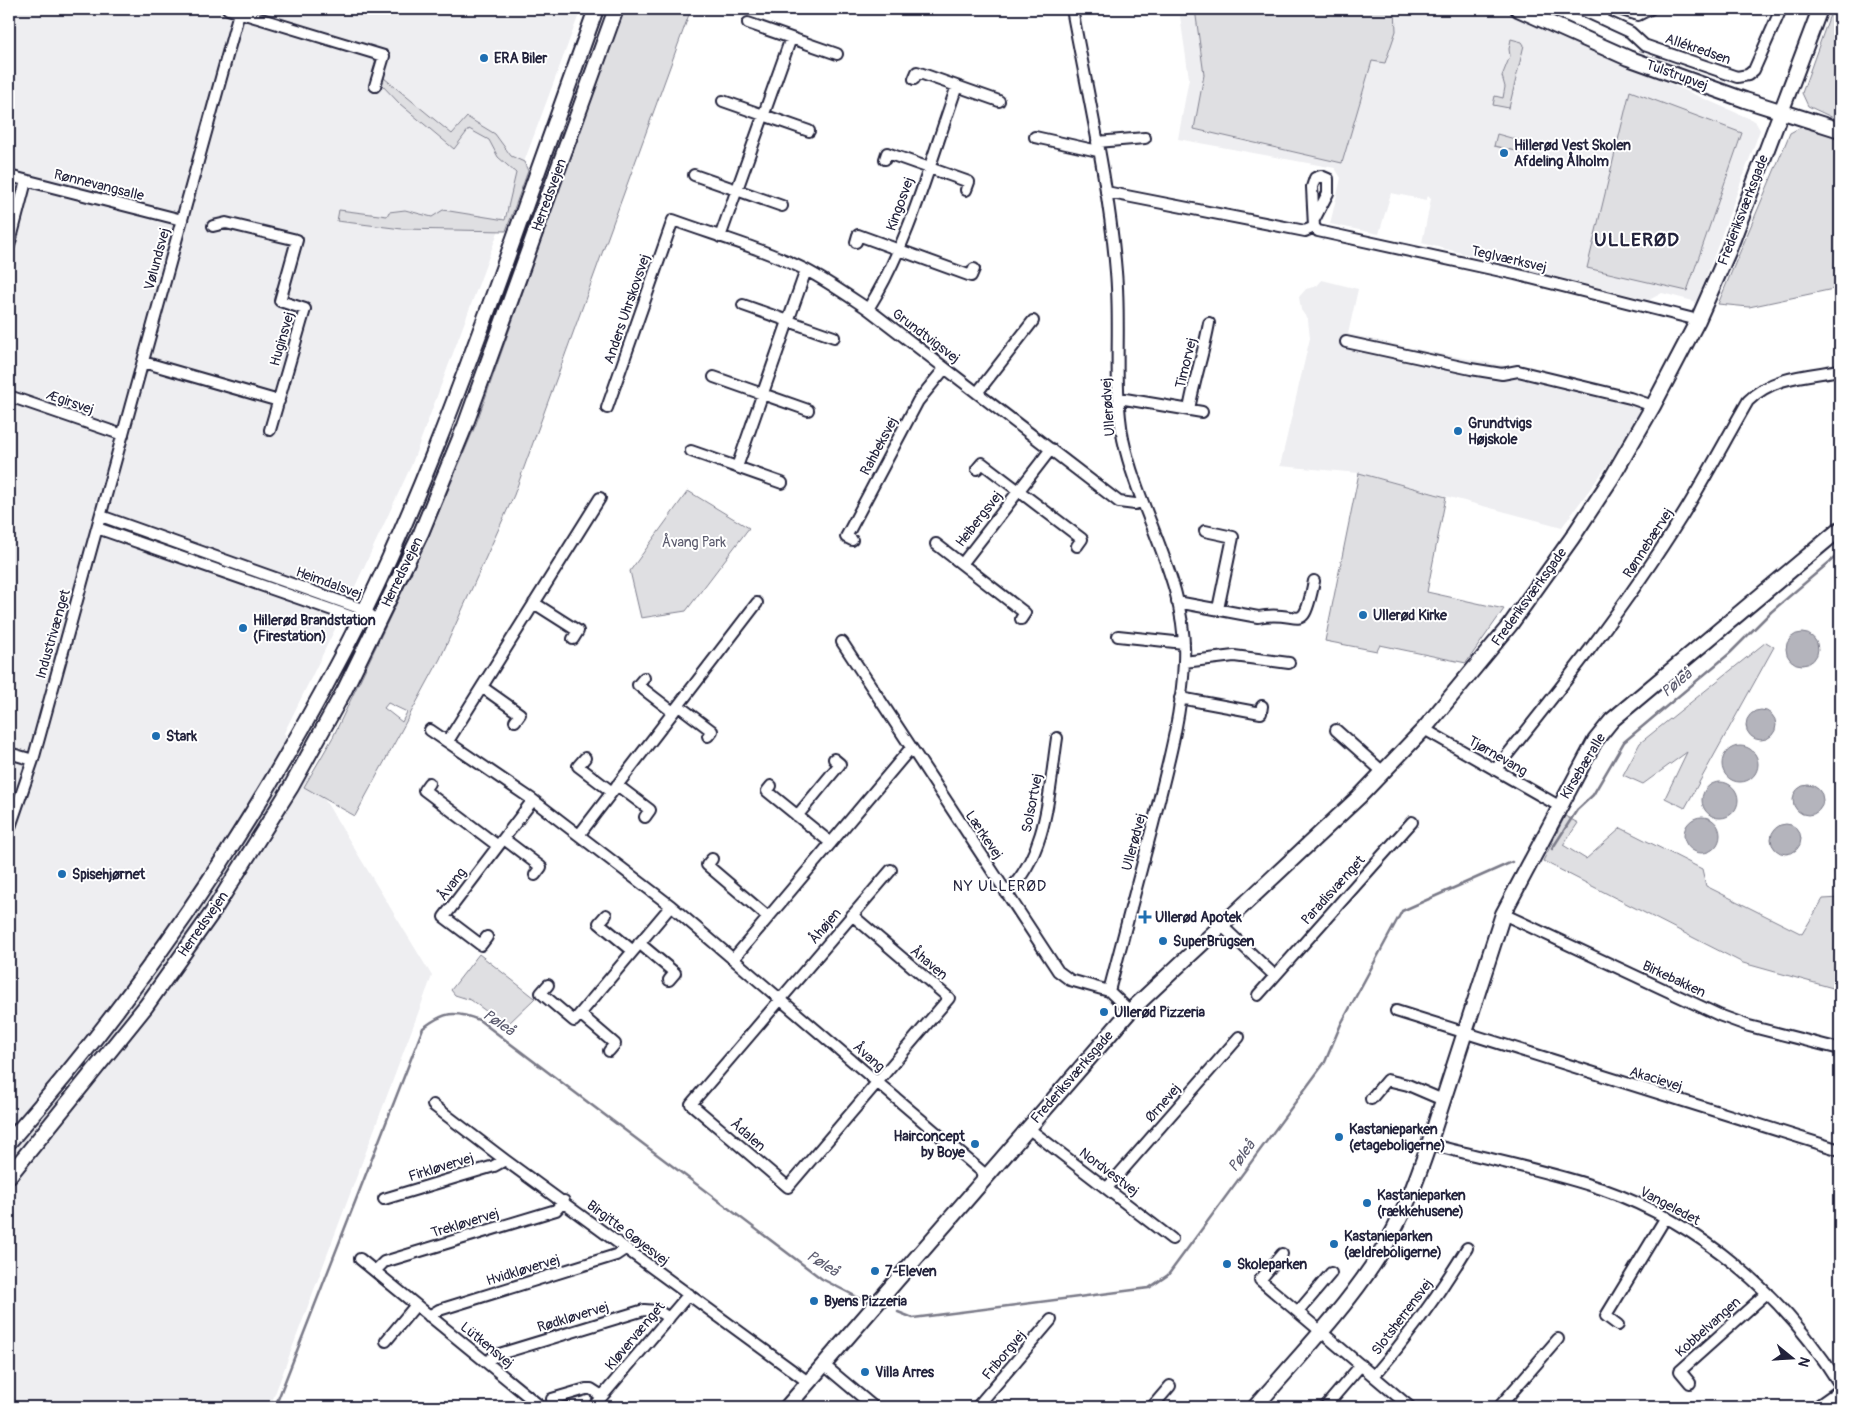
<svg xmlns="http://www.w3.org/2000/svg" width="1849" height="1416" viewBox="0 0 1849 1416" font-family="Pangolin,sans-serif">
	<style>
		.built { fill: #eeeef1 }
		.green { fill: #dfdfe2; stroke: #80808e; fill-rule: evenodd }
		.water { fill: #b4b4bc; stroke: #7a7a88 }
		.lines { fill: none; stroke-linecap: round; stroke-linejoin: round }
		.stream { stroke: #7a7a88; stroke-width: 2.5 }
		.street-casing { stroke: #22223b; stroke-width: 14 }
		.secondary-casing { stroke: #22223b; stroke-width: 18 }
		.street { stroke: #fff; stroke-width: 10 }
		.secondary { stroke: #fff; stroke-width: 14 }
		.poi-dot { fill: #1f6fb2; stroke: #fff; stroke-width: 2 }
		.labels { text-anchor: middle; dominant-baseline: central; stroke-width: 4; stroke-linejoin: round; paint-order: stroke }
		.street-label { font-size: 14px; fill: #22223b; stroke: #fff }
		.poi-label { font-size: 14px; font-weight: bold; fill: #22223b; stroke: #fff; text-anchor: start }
		.park-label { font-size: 14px; fill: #5b5b6d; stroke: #fff }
		.water-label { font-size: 15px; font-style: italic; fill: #5c5c6f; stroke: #fff }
		.neighbourhood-label { font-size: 15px; letter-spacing: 1px; fill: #22223b; stroke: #fff }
		.district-label { font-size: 19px; font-weight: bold; letter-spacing: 1px; fill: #22223b; stroke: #fff }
	</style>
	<rect width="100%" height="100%" fill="#fff"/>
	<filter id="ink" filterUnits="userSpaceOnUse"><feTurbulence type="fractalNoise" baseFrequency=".02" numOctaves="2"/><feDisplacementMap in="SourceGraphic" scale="10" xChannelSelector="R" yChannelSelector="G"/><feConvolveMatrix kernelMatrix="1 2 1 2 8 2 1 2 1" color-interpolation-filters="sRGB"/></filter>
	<g filter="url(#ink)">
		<path class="built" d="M 9,9 L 581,9 L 411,466 L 338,623 L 284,733 L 432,976 L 270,1407 L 9,1407 Z
			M 1179,9 L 1499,9 L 1755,121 L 1760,130 L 1697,302 L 1662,293 L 1649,300 L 1422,243 L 1431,199 L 1428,196 L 1426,200 L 1391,193 L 1379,234 L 1330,224 L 1341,178 L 1335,168 L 1178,139 L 1189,78 Z
			M 1322,280 L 1358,289 L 1348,334 L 1420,350 L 1506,366 L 1647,399 L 1609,463 L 1562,527 L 1359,473 L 1280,466 L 1310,338 L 1308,320 L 1301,310 L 1299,297 L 1306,289 L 1317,286 Z"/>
		<path class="green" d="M 623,9 L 691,9 L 514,495 L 440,659 L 355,816 L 304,787 L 333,737 L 430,533 L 476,424 ZM 388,703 L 407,712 L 402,722 L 384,708 Z
			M 1195,9 L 1395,9 L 1396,31 L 1385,63 L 1372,61 L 1342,163 L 1194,129 L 1204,75 Z
			M 1832,9 L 1840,9 L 1840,121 L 1808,106 L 1802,93 Z
			M 1511,39 L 1522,42 L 1524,45 L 1509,108 L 1493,105 L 1495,96 L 1503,98 L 1505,87 L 1502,76 L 1510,56 L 1509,49 Z
			M 384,78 L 452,134 L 467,117 L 495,134 L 511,156 L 524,162 L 528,171 L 506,231 L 402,229 L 337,221 L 339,210 L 387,216 L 389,212 L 405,210 L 432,217 L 443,210 L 505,220 L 516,173 L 498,157 L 489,140 L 469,129 L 454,149 L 400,104 L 381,84 Z
			M 1630,91 L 1742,133 L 1687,291 L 1587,268 Z
			M 1801,127 L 1840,137 C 1840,188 1836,238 1838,288 L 1749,307 L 1718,304 L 1790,133 Z
			M 1497,134 L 1522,141 L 1520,152 L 1494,146 Z
			M 1359,473 L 1446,497 L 1427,592 L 1504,609 L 1466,663 L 1380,645 L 1377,651 L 1325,641 Z
			M 688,491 L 749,528 L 686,611 L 641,618 L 630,571 Z
			M 1766,642 L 1774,647 L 1685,808 L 1665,798 L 1687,752 L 1643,784 L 1623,775 L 1640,743 Z
			M 1565,816 L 1578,823 L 1563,845 L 1586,859 L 1621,828 L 1702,869 L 1706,886 L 1802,934 L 1823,899 L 1840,898 L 1840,990 L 1743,963 L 1543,861 Z
			M 479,954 L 535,998 L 506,1026 L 471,1000 L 455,995 L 451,990 Z"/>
		<path class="water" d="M1786 649a16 16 0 1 1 32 0a16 16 0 1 1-32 0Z
			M1746 725a15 15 0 1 1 30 0a15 15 0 1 1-30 0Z
			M1722 764a18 18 0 1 1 36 0a18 18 0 1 1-36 0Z
			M1702 800a18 18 0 1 1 36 0a18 18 0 1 1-36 0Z
			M1793 800a15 15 0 1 1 30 0a15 15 0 1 1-30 0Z
			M1684 835a18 18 0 1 1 36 0a18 18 0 1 1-36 0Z
			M1771 839a15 15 0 1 1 30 0a15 15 0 1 1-30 0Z"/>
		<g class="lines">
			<path class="stream" d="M 1552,849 L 1577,810 L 1593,795 L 1624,742 L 1730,653 L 1771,612 L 1840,553
				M 898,1312 L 913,1318 L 1149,1288 L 1168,1275 L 1325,1062 L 1341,1024 L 1402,911 L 1512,862
				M 275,1407 L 423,1028 C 444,1012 454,1010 479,1020 L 822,1279 L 861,1299"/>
			<defs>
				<path id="street" d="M 228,9 L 384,56 L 375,86
					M 1072,9 C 1088,96 1109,184 1116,272 C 1121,327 1113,385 1123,439 C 1139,514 1188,583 1184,661 C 1182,716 1166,772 1153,824 C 1138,880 1124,935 1109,991
					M 1580,9 L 1630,32 L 1644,45 L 1737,77 L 1748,75 L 1754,70 L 1781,9
					M 1619,9 L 1638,15 L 1650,9
					M 1602,19 L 1606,9
					M 748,23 L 837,54
					M 914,79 L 917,72 L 999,101
					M 723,101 L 809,131
					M 1035,137 L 1098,151
					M 1097,142 L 1145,138
					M 885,159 L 887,153 L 969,182 L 966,190
					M 694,175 L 782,206
					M 9,176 L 182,220
					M 1106,192 L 1305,231 L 1314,227
					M 1315,218 L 1328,193 L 1328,179 L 1321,176 L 1315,178 L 1312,187 L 1314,227 L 1318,231 L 1515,274 L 1698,320
					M 213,226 L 226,223 L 297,240 L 280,301 L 305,309 L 270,430
					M 720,237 L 791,38
					M 856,242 L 858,235 L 971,276 L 974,269
					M 9,246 L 26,181
					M 743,305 L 834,337
					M 868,309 C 909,244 931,159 957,86
					M 1346,342 L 1471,369 L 1502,374 L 1518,371 L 1630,398 L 1653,406
					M 143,362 L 279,401
					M 714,377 L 808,410
					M 977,393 L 1033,321
					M 9,396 L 123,435
					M 1119,398 L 1202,412
					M 607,408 L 673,220 C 717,236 764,249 806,270 C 827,281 847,295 868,309 L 1119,502 L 1135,504 L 1142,501
					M 1189,410 C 1194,380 1204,352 1209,323
					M 691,451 L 782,483
					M 737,467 L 806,270
					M 977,469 L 982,463 L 1082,539 L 1077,546
					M 101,516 L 365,610 L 378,623
					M 97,528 L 364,621
					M 1205,531 L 1233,537 L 1218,609
					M 852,540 L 846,537 L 918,401 L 945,368
					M 936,544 L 1025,613 L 1021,619
					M 962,564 L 1051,449
					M 1177,602 L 1258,617 C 1301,608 1302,640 1314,581
					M 534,603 L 578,631 L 573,639
					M 1118,636 L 1184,643
					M 842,642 L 1058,971 L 1070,980 L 1109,991 L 1130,1011
					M 1184,662 L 1234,656 L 1289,663
					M 644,678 L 638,685 L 673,712
					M 482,687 L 520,714 L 515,721
					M 1180,698 L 1261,713 L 1262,706
					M 679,706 L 712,731 L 708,736
					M 1424,729 L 1559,806
					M 430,730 L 533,800 L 671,906 L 987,1176
					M 1336,730 L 1383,772
					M 448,741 L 600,498
					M 9,753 L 33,760
					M 585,758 L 578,766 L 612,792
					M 1495,770 C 1561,688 1626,606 1682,516 C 1705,479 1726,439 1748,401 C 1773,376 1807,376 1840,370
					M 429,783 L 424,790 L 498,846
					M 617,785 L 650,810 L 645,817
					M 771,786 L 767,791 L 831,843
					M 797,816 L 840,764 L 834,759
					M 9,830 L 33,760 L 240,9
					M 579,835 L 757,603
					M 504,839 L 541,867 L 535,875
					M 712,859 L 707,865 L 768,917
					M 1006,893 C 1048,855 1049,790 1057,738
					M 1503,914 L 1719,1015 L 1749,1026 L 1840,1049
					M 606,915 L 599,923 L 633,951
					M 852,915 L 949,998 L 788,1187 L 691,1104 L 891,870
					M 1221,925 L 1275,976
					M 487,937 L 481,945 L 444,917 L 533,800
					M 639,943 L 675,973 L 669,980
					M 734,958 L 910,749
					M 548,985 L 541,993 L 574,1021 L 671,906
					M 1258,995 L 1412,822
					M 1396,1011 L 1840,1150
					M 580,1014 L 615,1044 L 609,1051
					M 1371,1099 L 1387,1080 L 1408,1085 L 1443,1100
					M 433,1105 L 505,1160 L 808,1382
					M 1028,1128 L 1172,1239
					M 1429,1144 C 1487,1159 1546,1170 1602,1189 C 1702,1224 1785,1296 1840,1385
					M 1107,1188 L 1239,1037
					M 384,1199 L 494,1166 L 505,1160
					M 1282,1254 L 1260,1280 L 1410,1407
					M 360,1259 L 541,1407
					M 375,1271 L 384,1262 L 556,1210 L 564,1201
					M 1298,1312 L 1331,1273
					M 429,1316 L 439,1310 L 616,1255 L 625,1249
					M 1618,1325 L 1606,1316 L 1666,1217
					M 386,1341 L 416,1305
					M 486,1362 L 496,1355 L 644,1310 L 658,1311 L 669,1318
					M 824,1365 L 874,1407
					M 1374,1376 C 1409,1336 1439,1294 1467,1248
					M 1690,1383 L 1680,1371 L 1767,1293
					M 552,1399 L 586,1389 L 591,1389 L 602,1396
					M 593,1407 L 689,1294
					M 977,1407 L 1051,1320
					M 1152,1407 L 1170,1386
					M 1325,1407 L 1361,1365
					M 1499,1407 L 1558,1339
					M 1816,1407 L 1840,1390"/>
				<path id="secondary" d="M 1518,9 L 1628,58 L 1745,100 L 1840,130
					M 9,1142 C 150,982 268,804 364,612 C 417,504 459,390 500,277 C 532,187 564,98 596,9
					M 9,1176 L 146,1006 L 212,913 L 291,787 L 344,691 L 421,533 L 465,426 L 616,9
					M 787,1407 L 1130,1011 L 1359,797 L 1424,729 L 1510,625 L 1572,538 L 1611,479 L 1653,406 L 1698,320 L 1728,252 L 1820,9
					M 1255,1407 C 1296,1360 1347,1307 1380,1254 C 1402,1220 1416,1182 1429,1144 L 1503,914 L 1595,741 L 1612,720 L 1840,529"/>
			</defs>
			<use href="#street" class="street-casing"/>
			<use href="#secondary" class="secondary-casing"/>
			<use href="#street" class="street"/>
			<use href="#secondary" class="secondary"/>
		</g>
	</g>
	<g class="poi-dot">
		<circle cx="484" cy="58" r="5"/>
		<circle cx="1504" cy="153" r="5"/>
		<circle cx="1458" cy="431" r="5"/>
		<circle cx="1363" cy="615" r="5"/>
		<circle cx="243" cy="628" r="5"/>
		<circle cx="156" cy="736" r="5"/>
		<circle cx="62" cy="874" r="5"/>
		<path d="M1142.5 909.5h5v5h5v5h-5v5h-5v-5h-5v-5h5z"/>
		<circle cx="1163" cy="941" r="5"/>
		<circle cx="1104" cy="1012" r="5"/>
		<circle cx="1339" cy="1137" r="5"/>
		<circle cx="975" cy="1144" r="5"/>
		<circle cx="1367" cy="1203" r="5"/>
		<circle cx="1334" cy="1244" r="5"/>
		<circle cx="1227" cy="1264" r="5"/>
		<circle cx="875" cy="1271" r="5"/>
		<circle cx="814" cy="1301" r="5"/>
		<circle cx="865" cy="1372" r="5"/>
	</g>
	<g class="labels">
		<g class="street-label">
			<text transform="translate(1698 49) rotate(19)">Allékredsen</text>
			<text transform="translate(1677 75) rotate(20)">Tulstrupvej</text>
			<text transform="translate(99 185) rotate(14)">Rønnevangsalle</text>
			<text transform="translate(549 195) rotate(-70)">Herredsvejen</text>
			<text transform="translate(900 204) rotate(-70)">Kingosvej</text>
			<text transform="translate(1743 210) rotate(-69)">Frederiksværksgade</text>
			<text transform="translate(157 259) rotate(-75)">Vølundsvej</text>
			<text transform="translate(1509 259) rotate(13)">Teglværksvej</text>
			<text transform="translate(627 309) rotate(-71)">Anders Uhrskovsvej</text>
			<text transform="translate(926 336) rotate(37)">Grundtvigsvej</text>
			<text transform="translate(282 339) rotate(-74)">Huginsvej</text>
			<text transform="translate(1186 363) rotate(-76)">Timorvej</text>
			<text transform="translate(70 402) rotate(19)">Ægirsvej</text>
			<text transform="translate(1108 407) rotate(-94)">Ullerødvej</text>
			<text transform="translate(879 446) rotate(-62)">Rahbeksvej</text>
			<text transform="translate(979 519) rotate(-52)">Heibergsvej</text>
			<text transform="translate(1648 543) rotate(-57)">Rønnebærvej</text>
			<text transform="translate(402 572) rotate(-64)">Herredsvejen</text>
			<text transform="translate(329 583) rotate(20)">Heimdalsvej</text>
			<text transform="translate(1529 597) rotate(-54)">Frederiksværksgade</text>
			<text transform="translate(53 634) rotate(-74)">Industrivænget</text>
			<text transform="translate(1498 756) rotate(30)">Tjørnevang</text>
			<text transform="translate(1583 766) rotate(-59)">Kirsebæralle</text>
			<text transform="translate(1032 803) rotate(-79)">Solsortvej</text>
			<text transform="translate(984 835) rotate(56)">Lærkevej</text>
			<text transform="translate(1134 842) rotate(-75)">Ullerødvej</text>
			<text transform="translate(452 884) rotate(-53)">Åvang</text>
			<text transform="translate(1333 890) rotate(-48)">Paradisvænget</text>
			<text transform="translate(203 924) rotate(-55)">Herredsvejen</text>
			<text transform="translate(825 926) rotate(-50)">Åhøjen</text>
			<text transform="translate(929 963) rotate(40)">Åhaven</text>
			<text transform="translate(1674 979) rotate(25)">Birkebakken</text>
			<text transform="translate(869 1057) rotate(41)">Åvang</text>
			<text transform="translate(1072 1077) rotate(-49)">Frederiksværksgade</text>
			<text transform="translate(1656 1079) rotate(17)">Akacievej</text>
			<text transform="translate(1163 1103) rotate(-49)">Ørnevej</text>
			<text transform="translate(748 1135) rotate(41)">Ådalen</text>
			<text transform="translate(441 1167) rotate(-17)">Firkløvervej</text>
			<text transform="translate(1109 1172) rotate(37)">Nordvestvej</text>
			<text transform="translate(1670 1206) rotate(28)">Vangeledet</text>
			<text transform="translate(465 1223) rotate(-17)">Trekløvervej</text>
			<text transform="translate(628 1233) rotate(37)">Birgitte Gøyesvej</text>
			<text transform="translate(523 1270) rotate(-17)">Hvidkløvervej</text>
			<text transform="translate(573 1317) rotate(-17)">Rødkløvervej</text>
			<text transform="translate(1402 1317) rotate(-53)">Slotsherrensvej</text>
			<text transform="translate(1708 1327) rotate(-42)">Kobbelvangen</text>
			<text transform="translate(635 1336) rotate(-50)">Kløvervænget</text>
			<text transform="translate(487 1345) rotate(39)">Lütkensvej</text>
			<text transform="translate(1004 1355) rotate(-50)">Friborgvej</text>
		</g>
		<g class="poi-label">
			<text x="494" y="58">ERA Biler</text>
			<text x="1514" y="145">Hillerød Vest Skolen<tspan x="1514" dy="16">Afdeling Ålholm</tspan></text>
			<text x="1468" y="423">Grundtvigs<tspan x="1468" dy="16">Højskole</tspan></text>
			<text x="1373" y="615">Ullerød Kirke</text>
			<text x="253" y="620">Hillerød Brandstation<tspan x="253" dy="16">(Firestation)</tspan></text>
			<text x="166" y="736">Stark</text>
			<text x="72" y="874">Spisehjørnet</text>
			<text x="1155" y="917">Ullerød Apotek</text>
			<text x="1173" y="941">SuperBrugsen</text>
			<text x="1114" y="1012">Ullerød Pizzeria</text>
			<text x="1349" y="1129">Kastanieparken<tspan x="1349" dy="16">(etageboligerne)</tspan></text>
			<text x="965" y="1136" text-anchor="end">Hairconcept<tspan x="965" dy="16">by Boye</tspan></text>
			<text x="1377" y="1195">Kastanieparken<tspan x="1377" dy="16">(rækkehusene)</tspan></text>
			<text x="1344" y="1236">Kastanieparken<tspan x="1344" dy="16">(ældreboligerne)</tspan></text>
			<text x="1237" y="1264">Skoleparken</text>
			<text x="885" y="1271">7-Eleven</text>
			<text x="824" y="1301">Byens Pizzeria</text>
			<text x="875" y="1372">Villa Arres</text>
		</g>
		<g class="park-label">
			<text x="694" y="542">Åvang Park</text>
		</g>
		<g class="water-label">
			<text transform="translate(1677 683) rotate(-40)">Pøleå</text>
			<text transform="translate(499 1023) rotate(34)">Pøleå</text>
			<text transform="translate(1242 1156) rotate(-54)">Pøleå</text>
			<text transform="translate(823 1264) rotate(33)">Pøleå</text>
		</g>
		<g class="neighbourhood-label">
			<text x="1000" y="886">NY ULLERØD</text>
		</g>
		<g class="district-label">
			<text x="1637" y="240">ULLERØD</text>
		</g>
	</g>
	<rect width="1849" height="1416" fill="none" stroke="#fff" stroke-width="30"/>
	<rect x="15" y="15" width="1819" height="1386" fill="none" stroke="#22223b" stroke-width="2" filter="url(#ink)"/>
	<g transform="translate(1792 1358) rotate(108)" stroke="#ffffff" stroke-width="4" paint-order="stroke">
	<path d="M0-4L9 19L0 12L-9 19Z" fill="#22223b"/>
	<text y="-8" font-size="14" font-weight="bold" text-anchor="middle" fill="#22223b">N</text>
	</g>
</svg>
